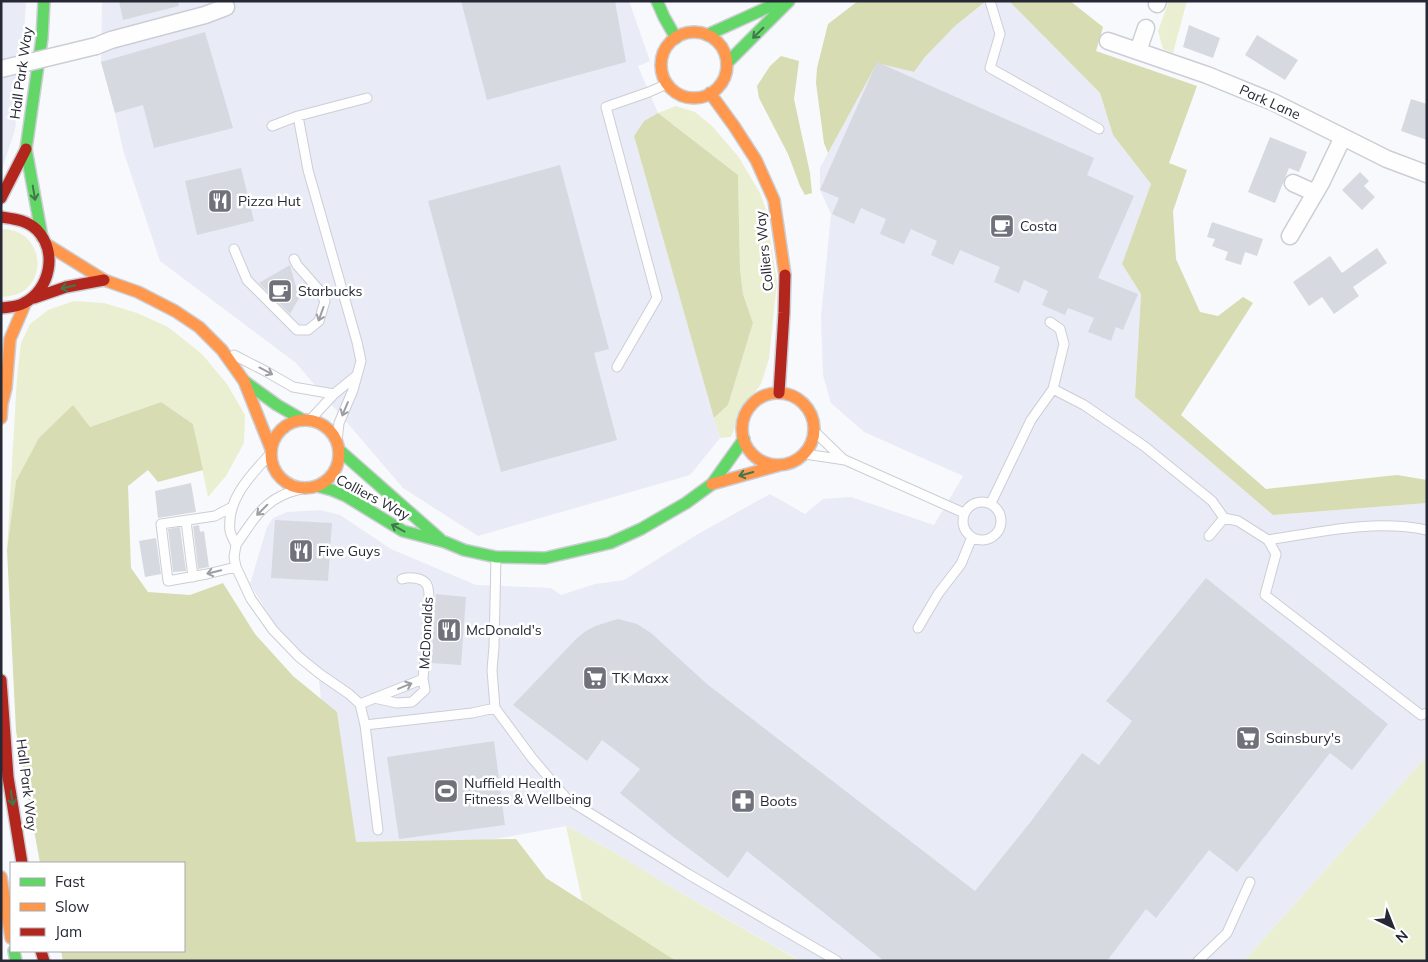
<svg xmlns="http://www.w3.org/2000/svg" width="1428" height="962" viewBox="0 0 1428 962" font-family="Mulish,sans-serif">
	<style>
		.built { fill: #e9ecf6 }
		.green { fill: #ebefd1 }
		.forest { fill: #d7dcb2 }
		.building { fill: #d6d9df }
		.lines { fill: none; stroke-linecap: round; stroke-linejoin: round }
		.lane-casing { stroke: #cbced4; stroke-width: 11 }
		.street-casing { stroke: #cbced4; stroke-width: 19 }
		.fast-casing { stroke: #cbced4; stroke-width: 14 }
		.slow-casing { stroke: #cbced4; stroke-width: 14 }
		.jam-casing { stroke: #cbced4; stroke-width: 14 }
		.lane { stroke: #fefeff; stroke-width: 9 }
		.street { stroke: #fefeff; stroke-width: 16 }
		.fast { stroke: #63d668; stroke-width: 11 }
		.slow { stroke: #ff974d; stroke-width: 11 }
		.jam { stroke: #b3261e; stroke-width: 11 }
		.street-bridge-casing { stroke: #cbced4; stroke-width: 19; stroke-linecap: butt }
		.street-bridge { stroke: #fefeff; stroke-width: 16 }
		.oneway { stroke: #41774c }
		.oneway2 { stroke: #9d9ea4 }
		.labels { text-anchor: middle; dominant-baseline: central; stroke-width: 5; stroke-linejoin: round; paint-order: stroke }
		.street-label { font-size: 14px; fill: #262935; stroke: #fff }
		.poi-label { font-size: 14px; fill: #262935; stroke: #fff; text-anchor: start }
	</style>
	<rect width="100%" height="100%" fill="#f8f9fc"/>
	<path class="built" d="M 1,1 L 26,1 L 23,50 L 15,130 L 1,172 Z
		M 102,1 L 629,1 L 650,61 L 638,66 L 658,113 L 644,121 L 634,136 L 720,438 L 690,475 L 478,536 L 403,488 L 296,363 L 160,261 L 123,150 L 115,113 L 101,62 Z
		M 987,1 L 1009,1 L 1100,93 L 1113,135 L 1151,184 L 1122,264 L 1141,294 L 1135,397 L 1273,515 L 1427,503 L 1427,756 L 1244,961 L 801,961 L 681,893 L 612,851 L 566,826 L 339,868 L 318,671 L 281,634 L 250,584 L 267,527 L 273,518 L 287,512 L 320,510 L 340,515 L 391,549 L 476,585 L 551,588 L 561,595 L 595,584 L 624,580 L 698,534 L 770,494 L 805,514 L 823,499 L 851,497 L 934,525 L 963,476 L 864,432 L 831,403 L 823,375 L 821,317 L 831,214 L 820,190 L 820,168 L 877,62 L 914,72 L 925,57 L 955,26 Z"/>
	<path class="green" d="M 1169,1 L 1187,1 L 1173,53 L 1163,49 L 1158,31 Z
		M 676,106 L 695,112 L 712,126 L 738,156 L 760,193 L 765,207 L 777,282 L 769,359 L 761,384 L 742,410 L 731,437 L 720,438 L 714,418 L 728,405 L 753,323 L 743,294 L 740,269 L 738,175 L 658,113 Z
		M 6,229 C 9,230 14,230 17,232 C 40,241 45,274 25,290 C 18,295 11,296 3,297 L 1,296 L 1,230 Z
		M 74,301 L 104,303 L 137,313 L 168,327 L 202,354 L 227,384 L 245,415 L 244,443 L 226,476 L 208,497 L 193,424 L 161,402 L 90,427 L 16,481 L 7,550 L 17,378 L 21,343 L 30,324 L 48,310 Z
		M 1427,756 L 1427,961 L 1244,961 Z
		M 566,826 L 612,851 L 681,893 L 800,961 L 595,961 Z"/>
	<path class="forest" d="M 858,1 L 984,1 L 985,2 L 955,26 L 925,57 L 914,72 L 877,63 L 828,153 L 824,143 L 816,83 L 817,68 L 828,24 Z
		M 1009,1 L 1070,1 L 1103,27 L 1096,51 L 1197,86 L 1169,163 L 1187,170 L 1173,211 L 1176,259 L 1200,312 L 1218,316 L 1243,297 L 1253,303 L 1181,415 L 1266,489 L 1397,475 L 1427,480 L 1427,503 L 1273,515 L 1135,397 L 1141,294 L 1122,264 L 1151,184 L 1113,135 L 1100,93 Z
		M 781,56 L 799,61 L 794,99 L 810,173 L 812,193 L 805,195 L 800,186 L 788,154 L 759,98 L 757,86 L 770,66 Z
		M 658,113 L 738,175 L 740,269 L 743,294 L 753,323 L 728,405 L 714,418 L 634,136 L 644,121 Z
		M 161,402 L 193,424 L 203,470 L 158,482 L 148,470 L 128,486 L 131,568 L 148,592 L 190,595 L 223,583 L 255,634 L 293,676 L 337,712 L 356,842 L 516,839 L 546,878 L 676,961 L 63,961 L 61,951 L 184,951 L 184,863 L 40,863 L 16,731 L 7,550 L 16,481 L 39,438 L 73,405 L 90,427 Z"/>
	<path class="building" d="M 119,1 L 178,1 L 179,6 L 123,20 Z
		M 461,1 L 615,1 L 626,62 L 487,100 Z
		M 1189,25 L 1220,38 L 1213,58 L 1183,47 Z
		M 205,32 L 233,128 L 154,148 L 143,105 L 115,113 L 101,62 Z
		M 1257,35 L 1298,60 L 1285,80 L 1245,55 Z
		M 877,62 L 1094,158 L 1087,175 L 1134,196 L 1098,278 L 1138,294 L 1123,330 L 1116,327 L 1111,341 L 1088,332 L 1094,318 L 1068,308 L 1065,315 L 1042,305 L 1048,291 L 1024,280 L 1019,293 L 994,282 L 1000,267 L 960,250 L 953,265 L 931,255 L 937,241 L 911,229 L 904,244 L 880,234 L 886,219 L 861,208 L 854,224 L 832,214 L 839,198 L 820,190 Z
		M 1411,99 L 1427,104 L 1427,140 L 1401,131 Z
		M 1270,137 L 1307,152 L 1299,172 L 1289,168 L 1275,203 L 1248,192 Z
		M 560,165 L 609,349 L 594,353 L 617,440 L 501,472 L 428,201 Z
		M 241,168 L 254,221 L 197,235 L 185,181 Z
		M 1360,172 L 1369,181 L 1364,186 L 1375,197 L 1362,210 L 1342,190 Z
		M 1212,222 L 1263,239 L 1257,256 L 1245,252 L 1241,265 L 1225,260 L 1228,252 L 1212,246 L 1215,239 L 1207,237 Z
		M 1377,248 L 1387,263 L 1353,287 L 1359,296 L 1334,314 L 1322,297 L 1309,306 L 1293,282 L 1330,256 L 1342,273 Z
		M 290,265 L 299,298 L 290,314 L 259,283 Z
		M 191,483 L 196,512 L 158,518 L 155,491 Z
		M 275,520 L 332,523 L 328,581 L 271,578 Z
		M 199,525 L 200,532 L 204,531 L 209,567 L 198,569 L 193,526 Z
		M 180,527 L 186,571 L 173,572 L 168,529 Z
		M 156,538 L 161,574 L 145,577 L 139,541 Z
		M 1206,578 L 1388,724 L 1352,770 L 1330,753 L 1237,872 L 1209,850 L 1156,918 L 1146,909 L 1107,961 L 884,961 L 747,851 L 728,878 L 672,836 L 620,793 L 640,769 L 602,740 L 587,761 L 513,705 L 577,638 L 586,631 L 595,626 L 618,619 L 637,624 L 651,633 L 707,684 L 975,891 L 1032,820 L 1082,753 L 1099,765 L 1132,721 L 1106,701 Z
		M 436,594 L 466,597 L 461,665 L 431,663 Z
		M 494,741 L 505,825 L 399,839 L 387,757 Z"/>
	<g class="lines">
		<defs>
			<path id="lane" d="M 990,1 L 1000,34 L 990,68 L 1099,129
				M 298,116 L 308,170 L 357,342 L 361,361 L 353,390 L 339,423 L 337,442
				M 272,126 L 298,116 L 367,98
				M 234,249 L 247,280 L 297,330 L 308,330 L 319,321 L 325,301 L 319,290 L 297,265 L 294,259
				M 234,355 L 267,372 L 293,387 L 334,394
				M 617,367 L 657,298 L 606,107 L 649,92 L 667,84
				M 1053,389 L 1084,405 L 1144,446 L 1212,501 L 1224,518 L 1238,521 L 1268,540 L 1276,554 L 1265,595 L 1421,715 L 1427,713
				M 310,420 L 334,394 L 356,376
				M 814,431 L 844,460
				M 271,453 C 252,474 226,499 230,531 C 231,535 234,541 236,545 C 249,526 260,506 281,496 C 288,492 297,490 304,488
				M 805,454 L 845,460 L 964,513
				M963 521a19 19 0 1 1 38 0a19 19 0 1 1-38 0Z
				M 991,503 L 1031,420 L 1053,389 L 1064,344 L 1060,329 L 1050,322
				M 232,507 L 215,516 L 161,524 L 168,581 L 207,574 L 236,567
				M 186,521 L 193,577
				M 1209,536 L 1224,518
				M 1268,540 C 1320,532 1374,519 1427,530
				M 236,545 L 234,557 L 236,567 L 251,599 L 273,630 L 299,657 L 320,674 L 349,694 L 360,704 L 365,725 L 472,713 L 495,708
				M 496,557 L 494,647 L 492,670 L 495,708 L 532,758 L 567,799 L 688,874 L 837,961
				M 918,628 L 938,594 L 961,564 L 972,537
				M 374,698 L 397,703 L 412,702 L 425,690 L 423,679
				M 360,704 L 423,679 C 424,664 433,594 427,585 C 423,577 409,577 402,579
				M 365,725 L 378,830
				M 1198,961 L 1227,933 L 1250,882"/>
			<path id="street" d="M 1157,4 L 1158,1
				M 1108,41 L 1207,75 L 1273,102 L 1387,159 L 1427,174
				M 96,46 L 111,40 L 205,15 L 226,7
				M 1138,51 L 1146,28
				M 1293,183 L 1315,193
				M 1290,236 L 1321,183 L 1343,137"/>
			<path id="fast" d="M 657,1 L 664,17 L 676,38
				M 707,35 L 782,1
				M 727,63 L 789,1
				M 42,237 L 26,149 L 42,38 L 44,1
				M 244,381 L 277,405 L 303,420
				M 339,450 L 440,539
				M 317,486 L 332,490 L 346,496 L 403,531 L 445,542 L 464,550 L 496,557 L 545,558 L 610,543 L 641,529 L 686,503 L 712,484 L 744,439
				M 14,951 L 16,961"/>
			<path id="slow" d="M661 65a33 33 0 1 1 66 0a33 33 0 1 1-66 0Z
				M 710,93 L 734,126 L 756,160 L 774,200 L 785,275
				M 46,244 L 104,280 L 138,292 L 175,311 L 199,327 L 222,350 L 244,381 L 271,449
				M742 429a36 36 0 1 1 72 0a36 36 0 1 1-72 0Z
				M 1,418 L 2,404 L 6,388 L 10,339 L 25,304
				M271 454a34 34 0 1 1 68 0a34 34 0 1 1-68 0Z
				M 712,484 L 780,465
				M 1,877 L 11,938"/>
			<path id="jam" d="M 1,198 L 26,149
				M 1,217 C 14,219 27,220 37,230 C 58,252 50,290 24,303 C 18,307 8,307 1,308
				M 34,298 L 66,287 L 104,280
				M 779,393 L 784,313 L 785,275
				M 1,680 L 8,777 L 22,863
				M 41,951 L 44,961"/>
		</defs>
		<use href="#lane" class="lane-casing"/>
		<use href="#street" class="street-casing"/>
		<use href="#fast" class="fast-casing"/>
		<use href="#slow" class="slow-casing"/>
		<use href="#jam" class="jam-casing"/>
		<use href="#lane" class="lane"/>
		<use href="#street" class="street"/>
		<use href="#fast" class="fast"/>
		<use href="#slow" class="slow"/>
		<use href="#jam" class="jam"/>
		<defs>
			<path id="street-bridge" d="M 1,69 L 96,46"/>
		</defs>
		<use href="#street-bridge" class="street-bridge-casing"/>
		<use href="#street-bridge" class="street-bridge"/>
	</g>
	<defs><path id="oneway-shaft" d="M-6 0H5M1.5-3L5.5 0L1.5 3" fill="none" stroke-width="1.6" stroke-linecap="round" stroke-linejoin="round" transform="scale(1.25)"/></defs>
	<g class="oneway">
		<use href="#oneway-shaft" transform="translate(758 33) rotate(135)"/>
		<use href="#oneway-shaft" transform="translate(34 193) rotate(80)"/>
		<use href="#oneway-shaft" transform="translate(68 287) rotate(166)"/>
		<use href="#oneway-shaft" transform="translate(746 474) rotate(164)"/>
		<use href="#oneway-shaft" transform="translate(398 528) rotate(-151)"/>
		<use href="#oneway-shaft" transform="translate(12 798) rotate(81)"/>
	</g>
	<g class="oneway2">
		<use href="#oneway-shaft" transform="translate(321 314) rotate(110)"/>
		<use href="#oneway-shaft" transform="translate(266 371) rotate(28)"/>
		<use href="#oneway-shaft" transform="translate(345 409) rotate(113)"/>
		<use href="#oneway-shaft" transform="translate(262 510) rotate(135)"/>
		<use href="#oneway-shaft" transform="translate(214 572) rotate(166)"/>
		<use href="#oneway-shaft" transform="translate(405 686) rotate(-22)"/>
	</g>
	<defs>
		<symbol id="restaurant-square" viewBox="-11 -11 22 22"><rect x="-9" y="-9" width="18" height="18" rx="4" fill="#70727b" stroke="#fff"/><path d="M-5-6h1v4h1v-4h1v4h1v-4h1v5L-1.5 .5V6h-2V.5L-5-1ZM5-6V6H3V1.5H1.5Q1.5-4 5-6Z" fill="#fff"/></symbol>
		<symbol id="cafe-square" viewBox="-11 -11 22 22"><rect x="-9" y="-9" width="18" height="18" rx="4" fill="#70727b" stroke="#fff"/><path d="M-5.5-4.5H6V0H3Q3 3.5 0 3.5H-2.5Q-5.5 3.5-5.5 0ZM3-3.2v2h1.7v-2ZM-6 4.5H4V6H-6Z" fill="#fff"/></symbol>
		<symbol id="supermarket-square" viewBox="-11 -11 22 22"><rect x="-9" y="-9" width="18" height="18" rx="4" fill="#70727b" stroke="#fff"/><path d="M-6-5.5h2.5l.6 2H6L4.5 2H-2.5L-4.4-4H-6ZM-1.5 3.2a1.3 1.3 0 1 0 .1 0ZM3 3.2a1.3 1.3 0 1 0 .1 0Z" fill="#fff"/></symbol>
		<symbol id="stadium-square" viewBox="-11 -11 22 22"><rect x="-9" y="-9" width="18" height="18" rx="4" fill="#70727b" stroke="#fff"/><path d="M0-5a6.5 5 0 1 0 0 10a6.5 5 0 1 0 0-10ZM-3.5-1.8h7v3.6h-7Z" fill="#fff"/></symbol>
		<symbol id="pharmacy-square" viewBox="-11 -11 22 22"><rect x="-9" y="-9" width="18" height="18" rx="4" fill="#70727b" stroke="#fff"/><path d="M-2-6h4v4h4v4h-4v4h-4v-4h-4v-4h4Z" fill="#fff"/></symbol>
	</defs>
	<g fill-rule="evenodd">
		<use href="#restaurant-square" x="206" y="187" width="28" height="28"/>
		<use href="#cafe-square" x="988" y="212" width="28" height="28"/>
		<use href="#cafe-square" x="266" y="277" width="28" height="28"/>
		<use href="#restaurant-square" x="287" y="537" width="28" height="28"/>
		<use href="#restaurant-square" x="435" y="616" width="28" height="28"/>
		<use href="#supermarket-square" x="581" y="664" width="28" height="28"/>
		<use href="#supermarket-square" x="1234" y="724" width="28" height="28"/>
		<use href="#stadium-square" x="432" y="777" width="28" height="28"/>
		<use href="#pharmacy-square" x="729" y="787" width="28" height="28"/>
	</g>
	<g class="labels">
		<g class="street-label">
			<text transform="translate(21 73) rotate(-82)">Hall Park Way</text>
			<text transform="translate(1270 102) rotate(24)">Park Lane</text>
			<text transform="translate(764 251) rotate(-96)">Colliers Way</text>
			<text transform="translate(373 497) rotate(28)">Colliers Way</text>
			<text transform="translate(426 633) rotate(-87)">McDonalds</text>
			<text transform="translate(27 785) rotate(83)">Hall Park Way</text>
		</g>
		<g class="poi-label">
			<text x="238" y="201">Pizza Hut</text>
			<text x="1020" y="226">Costa</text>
			<text x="298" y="291">Starbucks</text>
			<text x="318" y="551">Five Guys</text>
			<text x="466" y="630">McDonald's</text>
			<text x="612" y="678">TK Maxx</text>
			<text x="1266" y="738">Sainsbury's</text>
			<text x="464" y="783">Nuffield Health<tspan x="464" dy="16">Fitness &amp; Wellbeing</tspan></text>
			<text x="760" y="801">Boots</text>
		</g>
	</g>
	<rect width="1428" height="962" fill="none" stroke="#262935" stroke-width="5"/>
	<rect x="10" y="862" width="175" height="90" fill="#ffffff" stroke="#a8a9ae"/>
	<rect x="20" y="878" width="25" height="8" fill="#63d668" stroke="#a8a9ae"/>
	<text x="55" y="887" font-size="15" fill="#262935">Fast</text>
	<rect x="20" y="903" width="25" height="8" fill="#ff974d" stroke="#a8a9ae"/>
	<text x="55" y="912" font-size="15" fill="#262935">Slow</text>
	<rect x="20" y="928" width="25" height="8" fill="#b3261e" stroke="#a8a9ae"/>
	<text x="55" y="937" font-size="15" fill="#262935">Jam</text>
	<g transform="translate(1393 927) rotate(137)" stroke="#ffffff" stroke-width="4" paint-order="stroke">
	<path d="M0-4L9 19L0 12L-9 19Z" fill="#262935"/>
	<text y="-8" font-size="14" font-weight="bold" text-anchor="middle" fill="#262935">N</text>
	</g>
</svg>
